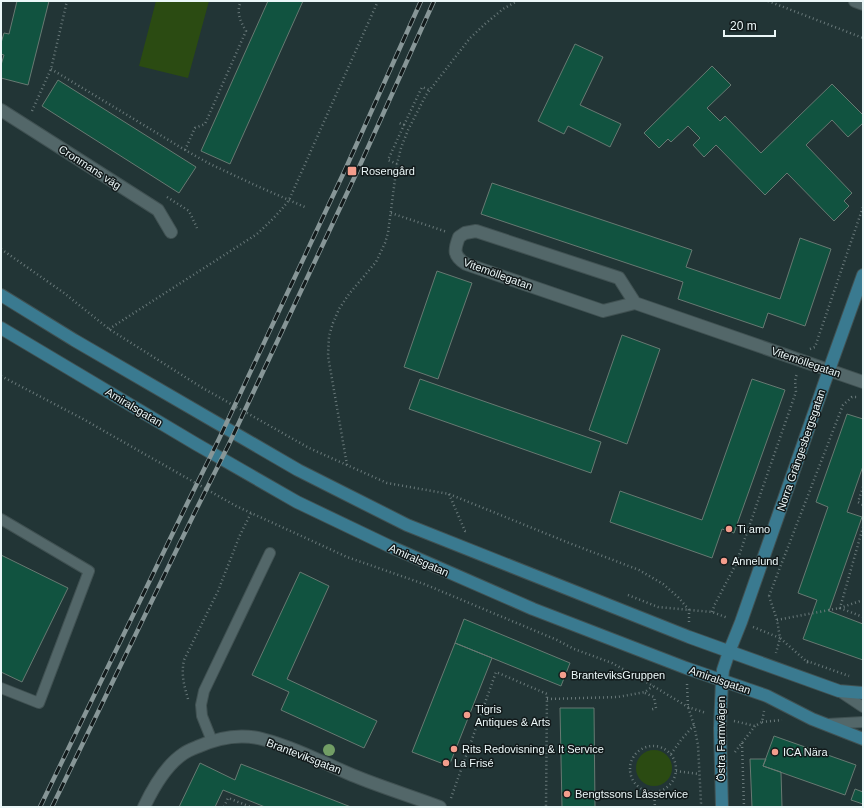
<svg xmlns="http://www.w3.org/2000/svg" width="864" height="808" viewBox="0 0 864 808" font-family="Arial,sans-serif">
	<style>
		.green { fill: #2b4b12 }
		.building { fill: #115340; stroke: #677972 }
		.lines { fill: none; stroke-linecap: round; stroke-linejoin: round }
		.lane-casing { stroke: #405152; stroke-width: 12 }
		.street-casing { stroke: #405152; stroke-width: 14 }
		.secondary-casing { stroke: #405152; stroke-width: 14 }
		.path { stroke: #69797a; stroke-width: 2.5; stroke-dasharray: 1 3; stroke-linecap: butt }
		.lane { stroke: #536769; stroke-width: 10 }
		.street { stroke: #536769; stroke-width: 12 }
		.secondary { stroke: #3a7a90; stroke-width: 12 }
		.rail-casing { stroke: #879697; stroke-width: 4.5 }
		.rail { stroke: #121a1b; stroke-width: 3; stroke-dasharray: 9; stroke-linecap: butt }
		.tree { fill: #729e65 }
		.poi-dot { fill: #f49d8c; stroke: #121a1b; stroke-width: 1.5 }
		.labels { text-anchor: middle; dominant-baseline: central; stroke-width: 3; stroke-linejoin: round; paint-order: stroke }
		.street-label { font-size: 11px; fill: #ebf7f8; stroke: #121a1b }
		.poi-label { font-size: 11px; fill: #ebf7f8; stroke: #121a1b; text-anchor: start }
	</style>
	<rect width="100%" height="100%" fill="#223536"/>
	<path class="green" d="M 156,1 L 209,1 L 188,78 L 139,66 Z
		M636 768a18 18 0 1 1 36 0a18 18 0 1 1-36 0Z"/>
	<path class="building" d="M 17,1 L 49,1 L 28,85 L 1,78 L 1,65 L 4,55 L 1,54 L 1,43 L 4,33 L 9,34 Z
		M 268,1 L 303,1 L 230,164 L 201,151 Z
		M 575,44 L 603,57 L 580,105 L 621,124 L 610,147 L 568,126 L 564,134 L 538,121 Z
		M 712,66 L 731,85 L 707,108 L 720,121 L 725,116 L 761,153 L 832,84 L 863,115 L 863,123 L 848,137 L 832,120 L 806,145 L 852,193 L 844,201 L 849,206 L 834,221 L 787,173 L 765,195 L 716,145 L 704,157 L 693,145 L 700,138 L 688,126 L 671,142 L 668,139 L 659,148 L 644,133 Z
		M 58,80 L 196,167 L 179,193 L 42,106 Z
		M 492,183 L 692,250 L 686,267 L 780,299 L 800,238 L 831,249 L 805,326 L 768,313 L 763,328 L 678,299 L 683,282 L 481,214 Z
		M 437,271 L 472,283 L 438,379 L 404,367 Z
		M 622,335 L 660,349 L 627,444 L 589,430 Z
		M 420,379 L 601,442 L 591,473 L 409,409 Z
		M 752,379 L 785,390 L 734,533 L 722,529 L 712,558 L 610,522 L 620,491 L 702,520 Z
		M 847,414 L 863,419 L 863,466 L 847,512 L 862,517 L 829,611 L 863,624 L 863,660 L 803,639 L 817,600 L 798,593 L 828,507 L 816,502 Z
		M 1,555 L 68,588 L 22,682 L 1,672 Z
		M 300,572 L 329,586 L 287,679 L 377,721 L 364,748 L 281,710 L 289,692 L 252,675 Z
		M 464,619 L 570,663 L 561,686 L 455,643 Z
		M 455,643 L 492,658 L 449,766 L 412,752 Z
		M 560,708 L 594,708 L 595,807 L 562,807 Z
		M 774,736 L 856,765 L 845,795 L 763,766 Z
		M 750,759 L 766,759 L 763,766 L 781,772 L 782,807 L 752,807 Z
		M 200,763 L 235,780 L 241,764 L 351,807 L 265,807 L 223,790 L 215,807 L 179,807 Z
		M 855,789 L 863,792 L 863,804 L 851,800 Z"/>
	<g class="lines">
		<defs>
			<path id="lane" d="M 1,519 L 89,571 L 39,703 L 1,688
				M 839,691 L 863,707
				M 827,724 L 863,722
				M 212,741 L 202,716 L 201,705 L 204,691 L 270,553"/>
			<path id="street" d="M 855,1 L 863,4
				M 1,110 L 158,210 L 171,232
				M 635,303 L 603,311 L 466,264 C 453,256 454,250 459,237 L 465,233 L 476,231 L 619,278 L 635,303 L 863,382
				M 144,807 C 153,788 165,766 183,754 C 187,751 192,749 197,747 C 217,738 239,733 262,739 C 293,747 322,762 352,775 C 381,787 411,796 440,807"/>
			<path id="secondary" d="M 1,295 L 74,340 L 298,470 L 407,525 L 689,637 L 839,691 L 863,693
				M 1,328 L 196,444 L 297,502 L 389,546 L 533,609 L 686,668 L 767,696 L 812,719 L 863,739
				M 722,807 L 720,728 L 722,680 L 723,670 L 729,652 L 741,622 L 829,370 L 863,275"/>
		</defs>
		<use href="#lane" class="lane-casing"/>
		<use href="#street" class="street-casing"/>
		<use href="#secondary" class="secondary-casing"/>
		<path class="path" d="M 768,1 L 863,38
			M 51,69 L 185,150 L 210,164 L 257,186 L 307,208
			M 32,111 L 51,69 L 67,1
			M 404,125 L 422,87 L 429,90
			M 185,150 L 195,128 L 205,124 L 246,31 C 240,21 236,12 241,1
			M 397,164 L 388,160 L 404,125 L 399,123
			M 167,197 L 189,211 L 197,228
			M 391,213 L 447,232
			M 1,249 L 64,293 L 109,329 L 201,387 L 309,448 L 387,483 L 449,494 L 569,543 L 639,570 L 663,584 L 678,597 L 689,610 L 689,623
			M 109,329 L 257,234 C 269,223 280,212 289,200 L 378,1
			M 810,349 L 815,347 L 863,207
			M 1,376 L 83,419 L 236,506 L 347,557 L 424,584 L 557,640 L 574,649 L 612,663 L 648,683 L 688,707 L 706,713
			M 347,465 L 328,356 L 329,336 L 333,323 L 339,309 L 349,294 L 376,262 L 385,243 L 388,233 L 397,164 L 401,148 L 408,130 L 426,95 L 470,38 L 485,24 L 503,9 L 517,1
			M 863,487 L 858,502 L 863,505
			M 449,494 L 465,531 L 467,531
			M 863,527 L 840,608 L 863,617
			M 628,595 L 658,607 L 712,612 L 728,618
			M 769,596 L 843,405 L 852,397 L 859,397
			M 769,596 L 777,620 L 780,638 L 806,661 L 809,664
			M 712,612 L 715,604 L 736,564 L 796,392 L 795,381 L 797,373
			M 777,620 L 840,608 L 863,600
			M 753,627 L 780,638 L 776,653
			M 807,661 L 849,676
			M 687,684 L 688,707 L 694,725 L 698,745 L 701,803 L 700,807
			M 645,693 L 654,697 L 656,708 L 650,710
			M 188,699 C 184,685 181,675 184,660 L 218,591 L 240,535 L 251,513
			M 547,699 L 618,697 L 645,692 L 653,686
			M 734,721 L 755,726 L 762,722 L 764,711
			M 762,722 L 782,720
			M 742,743 L 744,807
			M630 769a23 23 0 1 1 46 0a23 23 0 1 1-46 0Z
			M 735,752 L 755,726
			M 671,754 L 681,740 L 694,725
			M 676,771 L 699,774
			M 654,792 L 655,807
			M 451,798 L 496,672 L 547,694 L 546,807
			M 224,807 L 228,798 L 251,807"/>
		<use href="#lane" class="lane"/>
		<use href="#street" class="street"/>
		<use href="#secondary" class="secondary"/>
		<defs>
			<path id="rail" d="M 40,807 L 185,508 L 219,439 L 345,170 L 421,1
				M 52,807 L 194,514 L 229,444 L 356,174 L 434,1"/>
		</defs>
		<use href="#rail" class="rail-casing"/>
		<use href="#rail" class="rail"/>
	</g>
	<circle class="tree" cx="329" cy="750" r="6"/>
	<g class="poi-dot">
		<rect x="347" y="166" width="10" height="10" rx="2"/>
		<circle cx="729" cy="529" r="4"/>
		<circle cx="724" cy="561" r="4"/>
		<circle cx="563" cy="675" r="4"/>
		<circle cx="467" cy="715" r="4"/>
		<circle cx="454" cy="749" r="4"/>
		<circle cx="775" cy="752" r="4"/>
		<circle cx="446" cy="763" r="4"/>
		<circle cx="567" cy="794" r="4"/>
	</g>
	<g class="labels">
		<g class="street-label">
			<text transform="translate(90 167) rotate(33)">Cronmans väg</text>
			<text transform="translate(498 274) rotate(20)">Vitemöllegatan</text>
			<text transform="translate(806 362) rotate(19)">Vitemöllegatan</text>
			<text transform="translate(134 407) rotate(31)">Amiralsgatan</text>
			<text transform="translate(801 450) rotate(-71)">Norra Grängesbergsgatan</text>
			<text transform="translate(419 560) rotate(24)">Amiralsgatan</text>
			<text transform="translate(720 680) rotate(19)">Amiralsgatan</text>
			<text transform="translate(721 739) rotate(-90)">Östra Farmvägen</text>
			<text transform="translate(304 756) rotate(21)">Branteviksgatan</text>
		</g>
		<g class="poi-label">
			<text x="361" y="171">Rosengård</text>
			<text x="737" y="529">Ti amo</text>
			<text x="732" y="561">Annelund</text>
			<text x="571" y="675">BranteviksGruppen</text>
			<text x="475" y="709">Tigris<tspan x="475" dy="13">Antiques &amp; Arts</tspan></text>
			<text x="462" y="749">Rits Redovisning &amp; It Service</text>
			<text x="783" y="752">ICA Nära</text>
			<text x="454" y="763">La Frisé</text>
			<text x="575" y="794">Bengtssons Låsservice</text>
		</g>
	</g>
	<rect width="864" height="808" fill="none" stroke="#ebf7f8" stroke-width="4"/>
	<path d="M724 30v6h51v-6" fill="none" stroke="#ebf7f8" stroke-width="2"/>
	<text x="730" y="30" font-size="12" fill="#ebf7f8" stroke="#121a1b" stroke-width="3" paint-order="stroke">20 m</text>
</svg>
